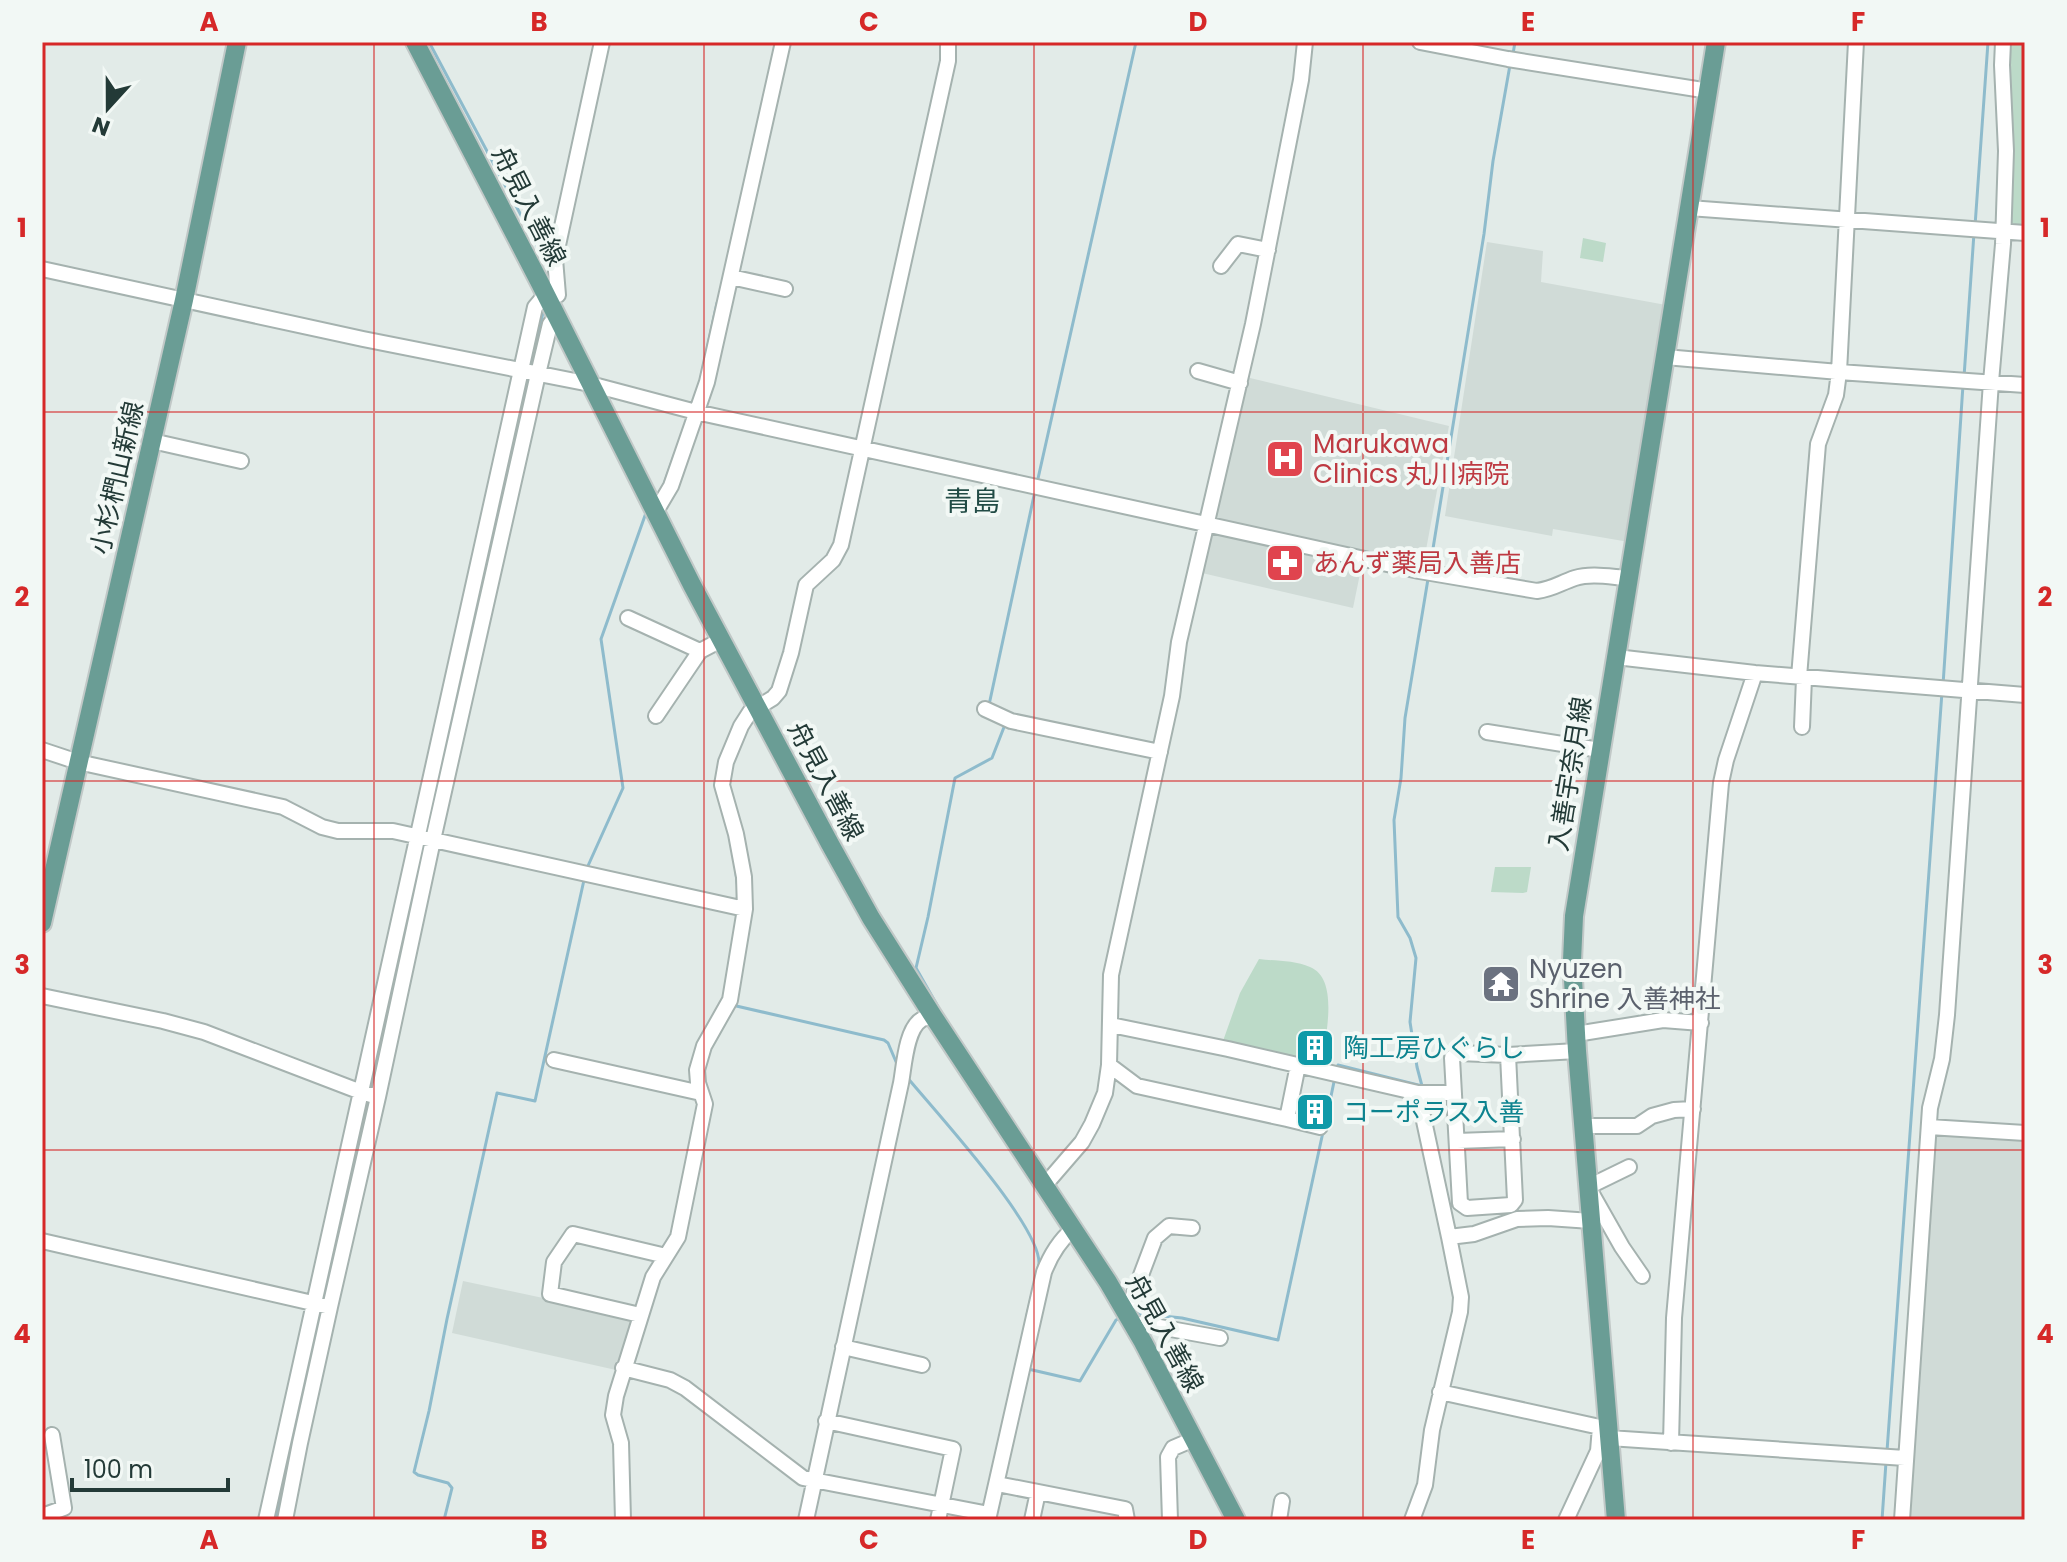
<svg xmlns="http://www.w3.org/2000/svg" width="2067" height="1562" viewBox="0 0 2067 1562" font-family="Poppins,'Noto Sans JP',sans-serif">
	<style>
		.built { fill: #d0dbd7 }
		.green { fill: #bcdac8 }
		.lines { fill: none; stroke-linecap: round; stroke-linejoin: round }
		.stream { stroke: #8ebbcc; stroke-width: 3 }
		.minor-casing { stroke: #a5b2af; stroke-width: 18 }
		.major-casing { stroke: #c1c8c7; stroke-width: 22 }
		.minor { stroke: #fff; stroke-width: 14 }
		.major { stroke: #6a9d95; stroke-width: 18 }
		.grid { fill: none; stroke: #d62828; stroke-width: 2; stroke-opacity: 0.55 }
		.labels { text-anchor: middle; dominant-baseline: central; stroke-width: 8; stroke-linejoin: round; paint-order: stroke }
		.street-label { font-size: 26px; fill: #233a37; stroke: #f2f8f5 }
		.health-label { font-size: 26px; fill: #be3a42; stroke: #f2f8f5; text-anchor: start }
		.worship-label { font-size: 26px; fill: #5b616d; stroke: #f2f8f5; text-anchor: start }
		.culture-label { font-size: 26px; fill: #0d838f; stroke: #f2f8f5; text-anchor: start }
		.neighbourhood-label { font-size: 28px; fill: #214b45; stroke: #f2f8f5 }
		.neatline { fill: none; stroke: #d62828; stroke-width: 3 }
		.grid-label { font-size: 26px; text-anchor: middle; font-weight: bold; fill: #d62828 }
	</style>
	<rect width="100%" height="100%" fill="#e2ebe8"/>
	<path class="built" d="M 1487,242 L 1543,251 L 1541,282 L 1666,305 L 1629,542 L 1553,529 L 1552,536 L 1445,516 Z
		M 1246,377 L 1449,426 L 1423,566 L 1364,554 L 1353,608 L 1202,573 Z
		M 1933,1132 L 2025,1139 L 2025,1520 L 1908,1520 Z
		M 463,1281 L 632,1317 L 616,1370 L 452,1333 Z"/>
	<path class="green" d="M 2007,42 L 2025,42 L 2025,228 L 2017,227 L 2011,222 Z
		M 1583,238 L 1606,243 L 1603,262 L 1580,258 Z
		M 1495,867 L 1531,867 L 1527,892 L 1523,893 L 1491,892 Z
		M 1259,959 C 1275,961 1295,960 1310,967 C 1340,979 1325,1038 1322,1063 L 1223,1041 L 1240,993 Z"/>
	<g class="lines">
		<path class="stream" d="M 429,42 L 549,268
			M 1513,54 L 1515,42
			M 771,66 L 776,42
			M 1975,226 L 1988,42
			M 531,367 L 544,308
			M 1964,377 L 1974,233
			M 700,382 L 717,303
			M 1037,483 L 1136,42
			M 663,487 L 675,453
			M 1430,567 L 1484,234 L 1493,161 L 1510,65
			M 1943,685 L 1963,385
			M 989,705 L 1035,491
			M 427,832 L 528,378
			M 587,868 L 623,788 L 601,639 L 647,510
			M 736,873 L 738,889
			M 732,1005 L 884,1040 L 888,1043 L 897,1064
			M 934,1007 L 937,1005 L 916,968 L 928,917 L 955,778 L 992,758 L 1006,722
			M 1336,1070 L 1338,1065 L 1422,1086 L 1417,1067 L 1410,1022 L 1416,958 L 1410,938 L 1398,917 L 1394,820 L 1401,778 L 1405,718 L 1428,579
			M 906,1076 C 934,1110 1041,1226 1039,1264 L 1027,1315
			M 370,1089 L 424,843
			M 1325,1125 L 1335,1077
			M 324,1300 L 368,1101
			M 1134,1313 L 1182,1318 L 1278,1340 L 1323,1132
			M 1028,1369 L 1080,1381 L 1116,1320 L 1120,1318
			M 1887,1451 L 1942,692
			M 275,1520 L 321,1312
			M 444,1520 L 452,1488 L 448,1483 L 418,1475 L 414,1472 L 429,1411 L 447,1319 L 497,1093 L 535,1101 L 584,880
			M 1882,1520 L 1886,1462"/>
		<defs>
			<path id="minor" d="M 1420,42 L 1508,59 L 1709,91
				M 1689,208 L 2025,233
				M 1221,266 L 1238,244 L 1268,250
				M 42,269 L 363,339 L 590,384 L 696,412 L 1419,571 L 1537,591 C 1553,589 1560,583 1575,578 C 1591,573 1611,577 1628,578
				M 731,277 L 785,289
				M 1665,357 L 1839,372 L 2025,385
				M 1198,371 L 1240,383
				M 152,441 L 241,461
				M 655,513 L 671,486 L 707,382 L 783,42
				M 628,618 L 700,651 L 721,640
				M 1616,657 L 1755,673 L 2025,695
				M 1799,677 L 1818,444 L 1836,395 L 1839,372 L 1856,42
				M 985,709 L 1011,721 L 1160,752
				M 656,716 L 700,651
				M 1802,727 L 1804,678
				M 1487,732 L 1600,750
				M 42,750 L 78,762 L 283,807 L 322,827 L 338,831 L 393,831 L 745,909
				M 42,996 L 163,1021 L 204,1032 L 361,1092 L 378,1097 L 433,840 L 538,374 L 550,324 L 557,316
				M 1111,1025 L 1228,1049 L 1418,1093 L 1449,1237 L 1474,1234 L 1517,1219 L 1548,1218 L 1591,1221
				M 1576,1034 L 1663,1020 L 1701,1023
				M 1508,1055 L 1458,1053 L 1452,1058 L 1460,1203 L 1467,1208 L 1511,1205 L 1515,1200 L 1508,1055 L 1577,1051
				M 554,1060 L 701,1093
				M 1109,1065 L 1137,1086 L 1287,1119 L 1298,1065
				M 1418,1093 L 1454,1093
				M 1287,1119 L 1320,1127
				M 1584,1126 L 1637,1126 L 1652,1116 L 1674,1110 L 1693,1109
				M 1929,1127 L 2025,1133
				M 1457,1141 L 1513,1139
				M 1629,1167 L 1588,1187 L 1622,1247 L 1642,1276
				M 1044,1186 L 1082,1142 L 1092,1124 L 1105,1093 L 1109,1065 L 1111,975 L 1172,696 L 1179,642 L 1253,324 L 1301,80 L 1305,42
				M 42,1241 L 330,1307 L 378,1097
				M 1123,1308 L 1132,1299 L 1155,1238 L 1169,1226 L 1192,1228
				M 640,1315 L 550,1294 L 554,1262 L 573,1234 L 666,1256
				M 1133,1325 L 1143,1324 L 1220,1338
				M 843,1347 L 922,1365
				M 623,1368 L 670,1380 L 685,1388 L 803,1478 L 989,1514
				M 1440,1392 L 1609,1429
				M 826,1421 L 953,1449 L 938,1520
				M 1609,1438 L 1905,1458
				M 1671,1443 L 1674,1318 L 1721,783 L 1726,760 L 1755,673
				M 997,1484 L 1125,1509 L 1127,1520
				M 42,1516 L 64,1508 L 52,1435
				M 266,1520 L 535,307 L 546,294 L 558,295 L 555,259 L 602,42
				M 285,1520 L 300,1443 L 330,1307
				M 623,1520 L 621,1443 L 613,1415 L 616,1396 L 653,1277 L 678,1237 L 705,1104 L 698,1083 L 697,1070 L 704,1046 L 730,1000 L 745,909 L 744,877 L 736,834 L 722,785 L 726,762 L 741,726 L 750,712 L 773,698 L 779,691 L 791,653 L 806,585 L 833,560 L 841,545 L 948,61 L 948,42
				M 806,1520 L 901,1083 C 904,1067 906,1029 921,1020 C 924,1018 929,1017 933,1016
				M 988,1520 L 1044,1272 C 1051,1254 1059,1241 1073,1229
				M 1032,1520 L 1038,1492
				M 1170,1520 L 1168,1457 L 1173,1448 L 1194,1439
				M 1279,1520 L 1282,1501
				M 1412,1520 L 1425,1485 L 1432,1430 L 1460,1312 L 1461,1297 L 1449,1237
				M 1566,1520 L 1598,1451 L 1600,1427
				M 1902,1520 L 1930,1108 L 1942,1059 L 1947,1015 L 1991,382 L 2003,244 L 2006,151 L 2002,65 L 2003,42"/>
			<path id="major" d="M 415,42 L 540,283 L 692,585 L 830,844 L 871,918 L 933,1016 L 1108,1282 L 1143,1342 L 1236,1520
				M 42,923 L 184,300 L 237,42
				M 1616,1520 L 1577,1051 L 1572,961 L 1574,916 L 1716,42"/>
		</defs>
		<use href="#minor" class="minor-casing"/>
		<use href="#major" class="major-casing"/>
		<use href="#minor" class="minor"/>
		<use href="#major" class="major"/>
	</g>
	<path class="grid" d="M 374,42 L 374,1520M 704,42 L 704,1520M 1034,42 L 1034,1520M 1363,42 L 1363,1520M 1693,42 L 1693,1520M 42,412 L 2025,412M 42,781 L 2025,781M 42,1150 L 2025,1150"/>
	<defs>
		<symbol id="hospital-square" viewBox="-11 -11 22 22"><rect x="-9" y="-9" width="18" height="18" rx="4" fill="#e0444e" stroke="#f2f8f5"/><path d="M-5-5h3v3.5h4V-5h3V5h-3V1.5h-4V5h-3Z" fill="#fff"/></symbol>
		<symbol id="pharmacy-square" viewBox="-11 -11 22 22"><rect x="-9" y="-9" width="18" height="18" rx="4" fill="#e0444e" stroke="#f2f8f5"/><path d="M-2-6h4v4h4v4h-4v4h-4v-4h-4v-4h4Z" fill="#fff"/></symbol>
		<symbol id="temple-square" viewBox="-11 -11 22 22"><rect x="-9" y="-9" width="18" height="18" rx="4" fill="#6b7280" stroke="#f2f8f5"/><path d="M0-6L5-2H3V0L6.5 2.5H4V6H1.5V3h-3V6H-4V2.5H-6.5L-3 0V-2H-5Z" fill="#fff"/></symbol>
		<symbol id="building-square" viewBox="-11 -11 22 22"><rect x="-9" y="-9" width="18" height="18" rx="4" fill="#0f9aa8" stroke="#f2f8f5"/><path d="M-4-6H4V6H1V3H-1V6H-4ZM-2.5-4.3h1.7v1.8h-1.7ZM.8-4.3h1.7v1.8H.8ZM-2.5-1h1.7V.8h-1.7ZM.8-1h1.7V.8H.8Z" fill="#fff"/></symbol>
	</defs>
	<g fill-rule="evenodd">
		<use href="#hospital-square" x="1263" y="437" width="44" height="44"/>
		<use href="#pharmacy-square" x="1263" y="541" width="44" height="44"/>
		<use href="#temple-square" x="1479" y="962" width="44" height="44"/>
		<use href="#building-square" x="1293" y="1026" width="44" height="44"/>
		<use href="#building-square" x="1293" y="1090" width="44" height="44"/>
	</g>
	<g class="labels">
		<g class="street-label">
			<text transform="translate(529 206) rotate(63)">舟見入善線</text>
			<text transform="translate(117 478) rotate(-77)">小杉椚山新線</text>
			<text transform="translate(1570 774) rotate(-81)">入善宇奈月線</text>
			<text transform="translate(826 781) rotate(62)">舟見入善線</text>
			<text transform="translate(1165 1333) rotate(61)">舟見入善線</text>
		</g>
		<g class="health-label">
			<text x="1313" y="444">Marukawa<tspan x="1313" dy="30">Clinics 丸川病院</tspan></text>
			<text x="1313" y="563">あんず薬局入善店</text>
		</g>
		<g class="worship-label">
			<text x="1529" y="969">Nyuzen<tspan x="1529" dy="30">Shrine 入善神社</tspan></text>
		</g>
		<g class="culture-label">
			<text x="1343" y="1048">陶工房ひぐらし</text>
			<text x="1343" y="1112">コーポラス入善</text>
		</g>
		<g class="neighbourhood-label">
			<text x="972" y="501">青島</text>
		</g>
	</g>
	<rect width="2067" height="1562" fill="none" stroke="#f2f8f5" stroke-width="88"/>
	<g transform="translate(108 108) rotate(201)" stroke="#f2f8f5" stroke-width="6" paint-order="stroke">
	<path d="M0-6L14 30L0 20L-14 30Z" fill="#233a37"/>
	<text y="-12" font-size="22" font-weight="bold" text-anchor="middle" fill="#233a37">N</text>
	</g>
	<path d="M72 1478v12h156v-12" fill="none" stroke="#233a37" stroke-width="4"/>
	<text x="84" y="1478" font-size="24" fill="#233a37" stroke="#f2f8f5" stroke-width="6" paint-order="stroke">100 m</text>
	<rect x="44" y="44" width="1979" height="1474" class="neatline"/>
	<g class="grid-label">
		<text x="209" y="31">A</text>
		<text x="539" y="31">B</text>
		<text x="869" y="31">C</text>
		<text x="1198" y="31">D</text>
		<text x="1528" y="31">E</text>
		<text x="1858" y="31">F</text>
		<text x="22" y="237">1</text>
		<text x="2045" y="237">1</text>
		<text x="22" y="606">2</text>
		<text x="2045" y="606">2</text>
		<text x="22" y="974">3</text>
		<text x="2045" y="974">3</text>
		<text x="22" y="1343">4</text>
		<text x="2045" y="1343">4</text>
		<text x="209" y="1549">A</text>
		<text x="539" y="1549">B</text>
		<text x="869" y="1549">C</text>
		<text x="1198" y="1549">D</text>
		<text x="1528" y="1549">E</text>
		<text x="1858" y="1549">F</text>
	</g>
</svg>
